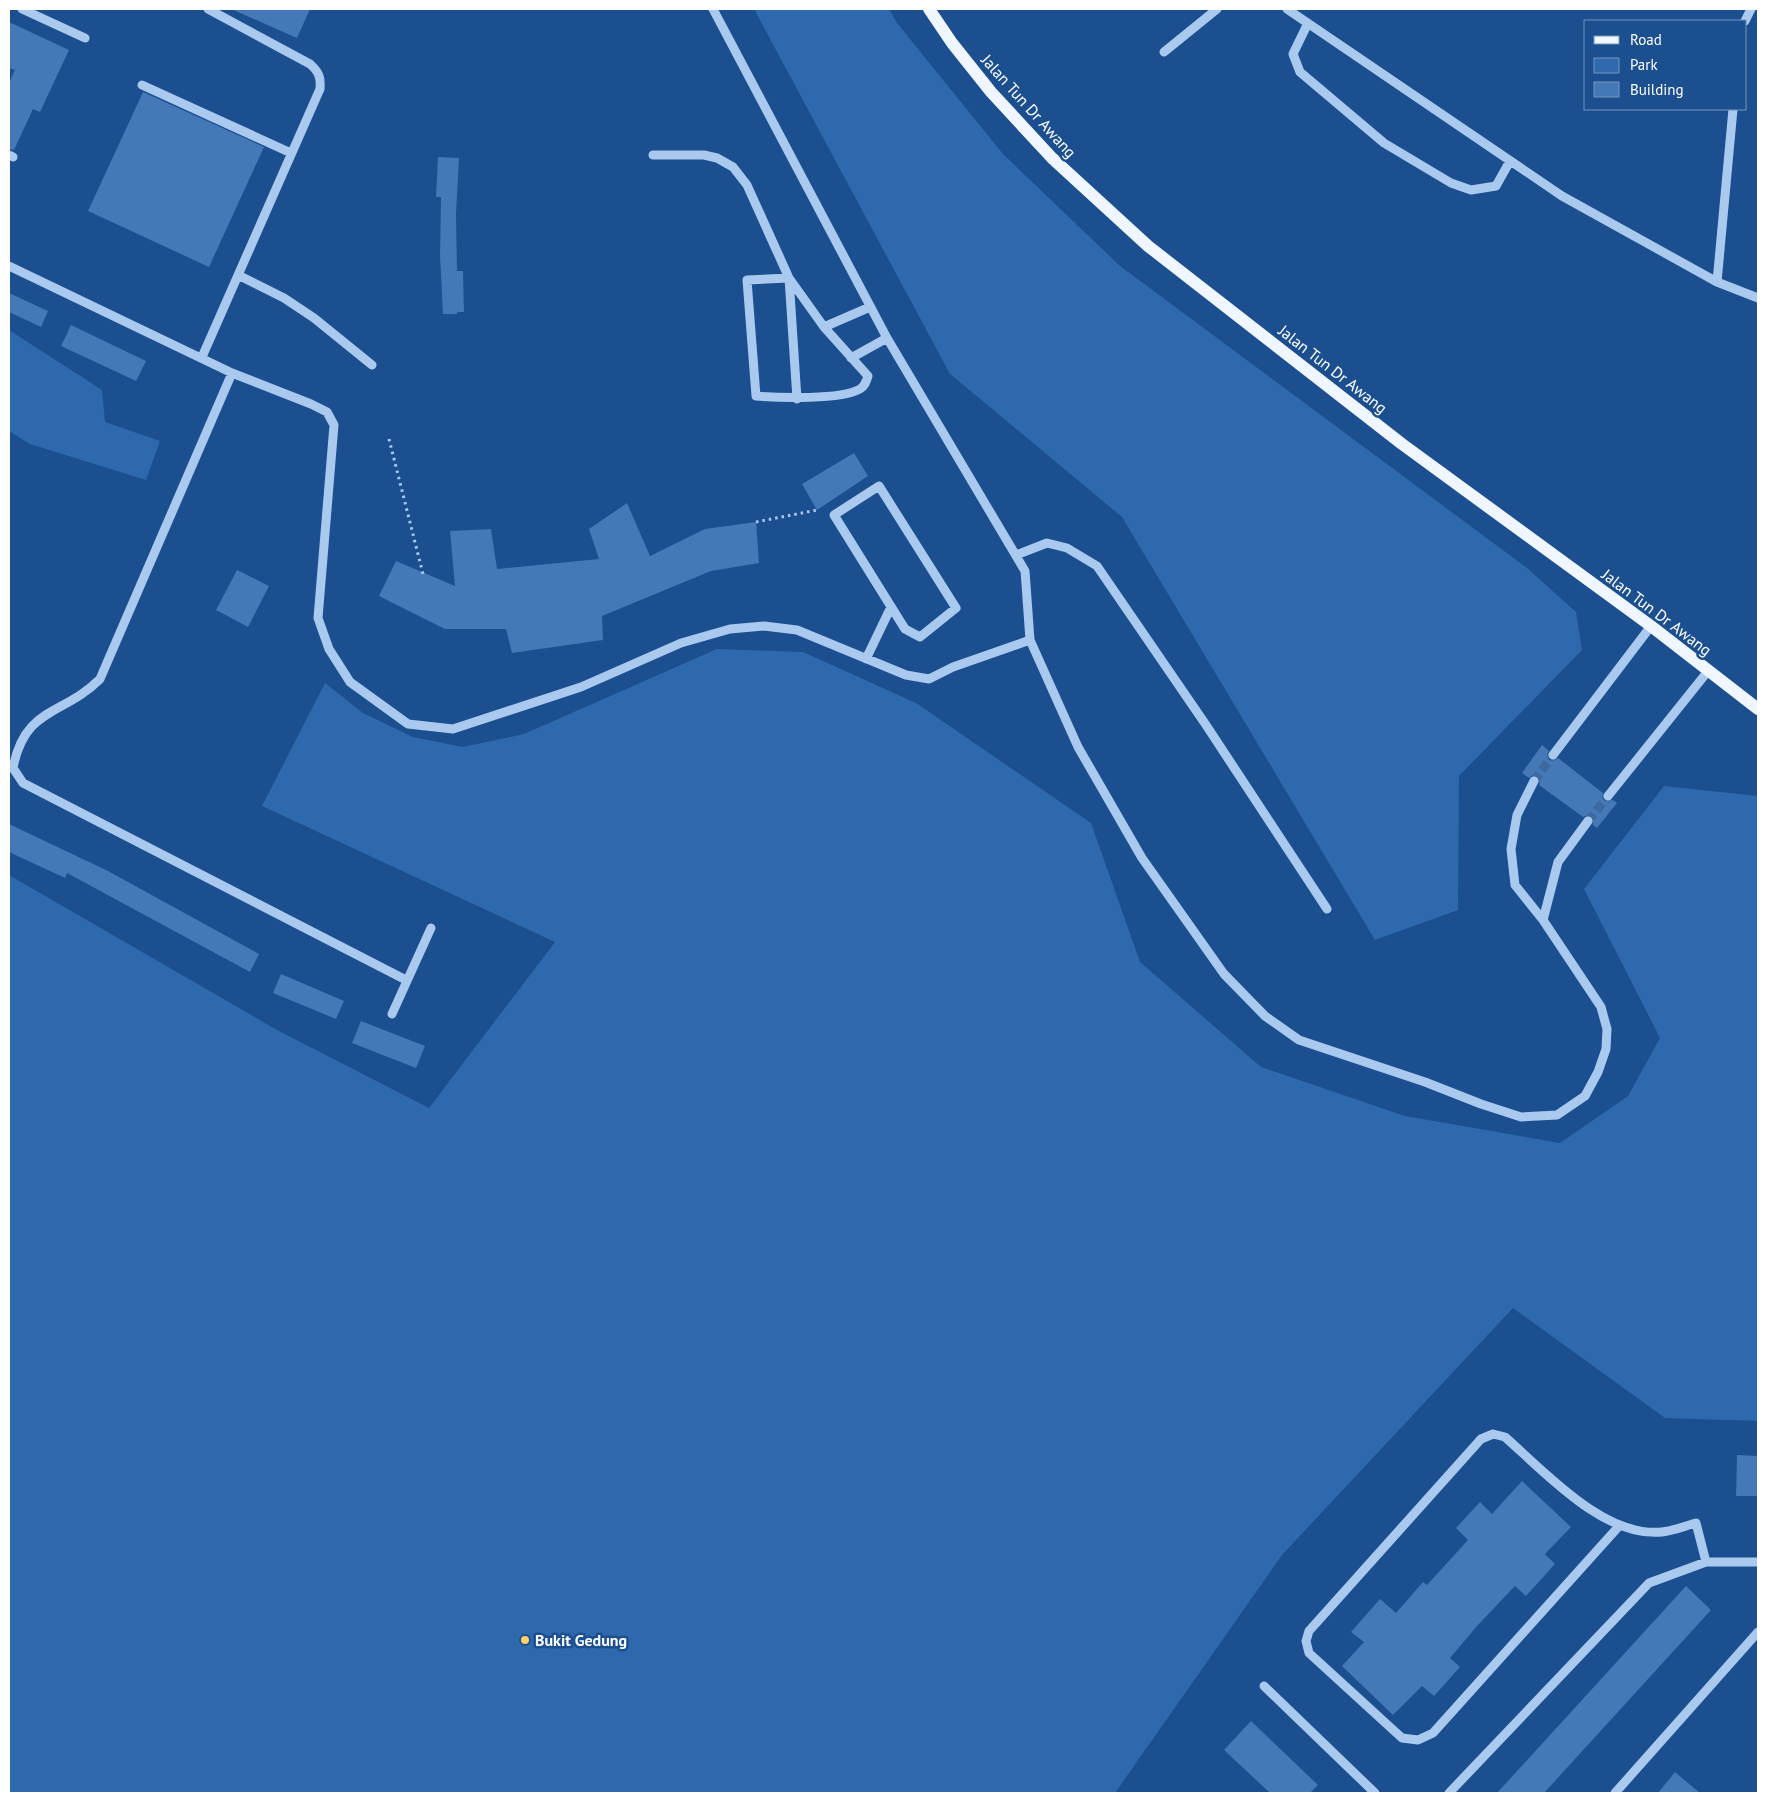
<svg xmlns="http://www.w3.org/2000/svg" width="1767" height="1802" viewBox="0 0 1767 1802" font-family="'PT Sans',sans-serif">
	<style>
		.green { fill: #2e69ad }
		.building { fill: #4478b7 }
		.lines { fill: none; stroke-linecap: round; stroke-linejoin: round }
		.minor-tunnel { stroke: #3d69a0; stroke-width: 9; stroke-dasharray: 9 4.5; stroke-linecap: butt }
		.path { stroke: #a9c9ee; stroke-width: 3; stroke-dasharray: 2.5 4; stroke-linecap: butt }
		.minor { stroke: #a9c9ee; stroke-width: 9 }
		.major { stroke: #f0f6ff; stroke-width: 12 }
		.poi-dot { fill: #ffd166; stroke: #1b4f8f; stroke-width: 2 }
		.labels { text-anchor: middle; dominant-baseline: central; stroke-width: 5; stroke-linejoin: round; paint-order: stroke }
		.street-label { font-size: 16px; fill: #fff; stroke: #1b4f8f }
		.poi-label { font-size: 16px; font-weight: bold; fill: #fff; stroke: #1b4f8f; text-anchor: start }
	</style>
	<rect width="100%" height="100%" fill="#1b4f8f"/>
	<path class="green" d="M 754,9 L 889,9 L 897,23 L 1003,154 L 1120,266 L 1527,568 L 1576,612 L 1582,650 L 1459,776 L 1458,910 L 1375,940 L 1122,517 L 950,374 Z
		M 9,330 L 102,390 L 105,422 L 160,441 L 146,480 L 30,444 L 9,431 Z
		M 717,649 L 803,652 L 916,703 L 1091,823 L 1140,962 L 1261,1067 L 1405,1116 L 1560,1143 L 1628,1096 L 1660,1038 L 1584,889 L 1664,786 L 1758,796 L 1758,1421 L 1665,1418 L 1513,1308 L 1282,1555 L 1115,1793 L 9,1793 L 9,875 L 277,1030 L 429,1108 L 555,942 L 262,806 L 325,683 L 363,713 L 413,737 L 463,747 L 524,734 Z"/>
	<path class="building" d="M 231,9 L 310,9 L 297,38 Z
		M 9,22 L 69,50 L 40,112 L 33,109 L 14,150 L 9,149 L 9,83 L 15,70 L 9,68 Z
		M 143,92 L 264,147 L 209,267 L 88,211 Z
		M 438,157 L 459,158 L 456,214 L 457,271 L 463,271 L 464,312 L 457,312 L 457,314 L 443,314 L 440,255 L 441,197 L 436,197 Z
		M 9,293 L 48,311 L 41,327 L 9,312 Z
		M 71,325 L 146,361 L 136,381 L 61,346 Z
		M 854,453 L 868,476 L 817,510 L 802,484 Z
		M 627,503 L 650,556 L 705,529 L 756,522 L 759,563 L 711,571 L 602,616 L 603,640 L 512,653 L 506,629 L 445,629 L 379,596 L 396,561 L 455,586 L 450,531 L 491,529 L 497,569 L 599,559 L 589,529 Z
		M 237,570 L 269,586 L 248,627 L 216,610 Z
		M 1542,745 L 1549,751 L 1547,755 L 1549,760 L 1553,761 L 1558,758 L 1603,793 L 1602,798 L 1605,801 L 1613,800 L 1617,803 L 1597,828 L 1593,825 L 1592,816 L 1588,815 L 1583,817 L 1539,785 L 1540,780 L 1537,776 L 1533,775 L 1529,778 L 1522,773 Z
		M 9,824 L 108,871 L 259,954 L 250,972 L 67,873 L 65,878 L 9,852 Z
		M 281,974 L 344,1001 L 336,1019 L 273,993 Z
		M 361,1021 L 425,1046 L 416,1068 L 352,1043 Z
		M 1737,1455 L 1758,1456 L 1758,1496 L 1736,1496 Z
		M 1522,1481 L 1571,1527 L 1545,1554 L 1555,1564 L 1526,1596 L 1515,1586 L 1477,1626 L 1450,1658 L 1460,1667 L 1434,1696 L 1422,1686 L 1393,1715 L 1342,1666 L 1364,1642 L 1351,1632 L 1380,1599 L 1396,1613 L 1423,1582 L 1427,1585 L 1468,1540 L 1456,1528 L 1480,1502 L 1492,1514 Z
		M 1686,1586 L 1711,1610 L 1544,1793 L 1497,1793 Z
		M 1251,1721 L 1318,1785 L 1310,1793 L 1270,1793 L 1224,1750 Z
		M 1675,1772 L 1700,1793 L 1658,1793 Z"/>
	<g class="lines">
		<path class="minor-tunnel" d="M 1534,781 L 1553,755
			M 1588,821 L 1608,796"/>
		<path class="path" d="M 389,439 L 423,574
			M 756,522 L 817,510"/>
		<path class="minor" d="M 22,9 L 85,38
			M 713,9 L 887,338 L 1025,571 L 1030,640 L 1078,747 L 1142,858 L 1224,974 L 1265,1016 L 1299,1040 L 1425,1082 L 1481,1104 L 1521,1117 L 1557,1115 L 1585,1096 L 1598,1072 L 1606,1049 L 1607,1029 L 1601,1007 L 1543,920 L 1515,885 L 1511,849 L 1517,815 L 1534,781
			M 1287,9 L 1562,196 L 1717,282 L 1758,298
			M 1745,21 L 1751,9
			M 1308,23 L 1293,54 L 1300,72 L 1384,143 L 1451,183 L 1471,190 L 1496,186 L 1510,161
			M 1164,52 L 1217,9
			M 142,85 L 291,153
			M 9,155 L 13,157
			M 653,155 L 704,155 L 717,158 L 733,167 L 747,185 L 789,278 L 824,327 L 868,376 C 866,382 865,386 860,389 C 841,400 779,398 756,396 L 747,280 L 789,278 L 797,399
			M 9,266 L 232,373 L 311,404 L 327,412 L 334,425 L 318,618 L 329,649 L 350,682 L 408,724 L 453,729 L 581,687 L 681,643 L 730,629 L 764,626 L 797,630 L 906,675 L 929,679 L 953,667 L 1030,640
			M 238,275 L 284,298 L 314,318 L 372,365
			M 1717,282 L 1733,109
			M 824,327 L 870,307
			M 202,357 L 320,89 C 321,77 319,72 310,64 L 208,9
			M 851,358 L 887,338
			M 232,373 L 100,679 C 63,716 25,706 13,768 L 23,783 L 406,980
			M 879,486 L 956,608 L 920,637 L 905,629 L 834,515 Z
			M 1016,555 L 1047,543 L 1067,548 L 1097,566 L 1206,725 L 1327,909
			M 866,659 L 891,607
			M 1553,755 L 1651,626
			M 1608,796 L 1708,671
			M 1543,920 L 1558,862 L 1588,821
			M 392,1014 L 431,928
			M 1620,1525 L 1433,1733 L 1418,1740 L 1402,1738 L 1309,1653 L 1306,1641 L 1309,1631 L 1481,1439 L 1493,1434 L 1505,1437 C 1545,1472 1604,1538 1662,1532 C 1673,1531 1685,1526 1696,1523 L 1706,1562
			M 1264,1686 L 1375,1793
			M 1449,1793 L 1649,1583 L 1706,1562 L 1758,1562
			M 1615,1793 L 1758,1632"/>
		<path class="major" d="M 929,9 L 952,43 L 991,92 L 1052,158 L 1148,246 L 1402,444 L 1651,626 L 1758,709"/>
	</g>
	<circle class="poi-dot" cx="525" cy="1640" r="5"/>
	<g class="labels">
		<g class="street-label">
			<text transform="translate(1029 106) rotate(48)">Jalan Tun Dr Awang</text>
			<text transform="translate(1333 369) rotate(38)">Jalan Tun Dr Awang</text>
			<text transform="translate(1657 612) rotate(37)">Jalan Tun Dr Awang</text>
		</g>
		<g class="poi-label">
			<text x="535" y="1640">Bukit Gedung</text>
		</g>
	</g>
	<rect width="1767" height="1802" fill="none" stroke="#ffffff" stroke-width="20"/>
	<rect x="1584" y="20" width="162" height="90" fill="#1b4f8f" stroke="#7695bc"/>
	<rect x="1594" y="36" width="25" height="8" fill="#f0f6ff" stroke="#7695bc"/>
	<text x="1630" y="45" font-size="15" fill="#ffffff">Road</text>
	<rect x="1594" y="58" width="25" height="15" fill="#2e69ad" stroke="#7695bc"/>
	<text x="1630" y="70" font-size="15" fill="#ffffff">Park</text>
	<rect x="1594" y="82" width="25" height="15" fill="#4478b7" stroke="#7695bc"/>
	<text x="1630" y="95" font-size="15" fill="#ffffff">Building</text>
</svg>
